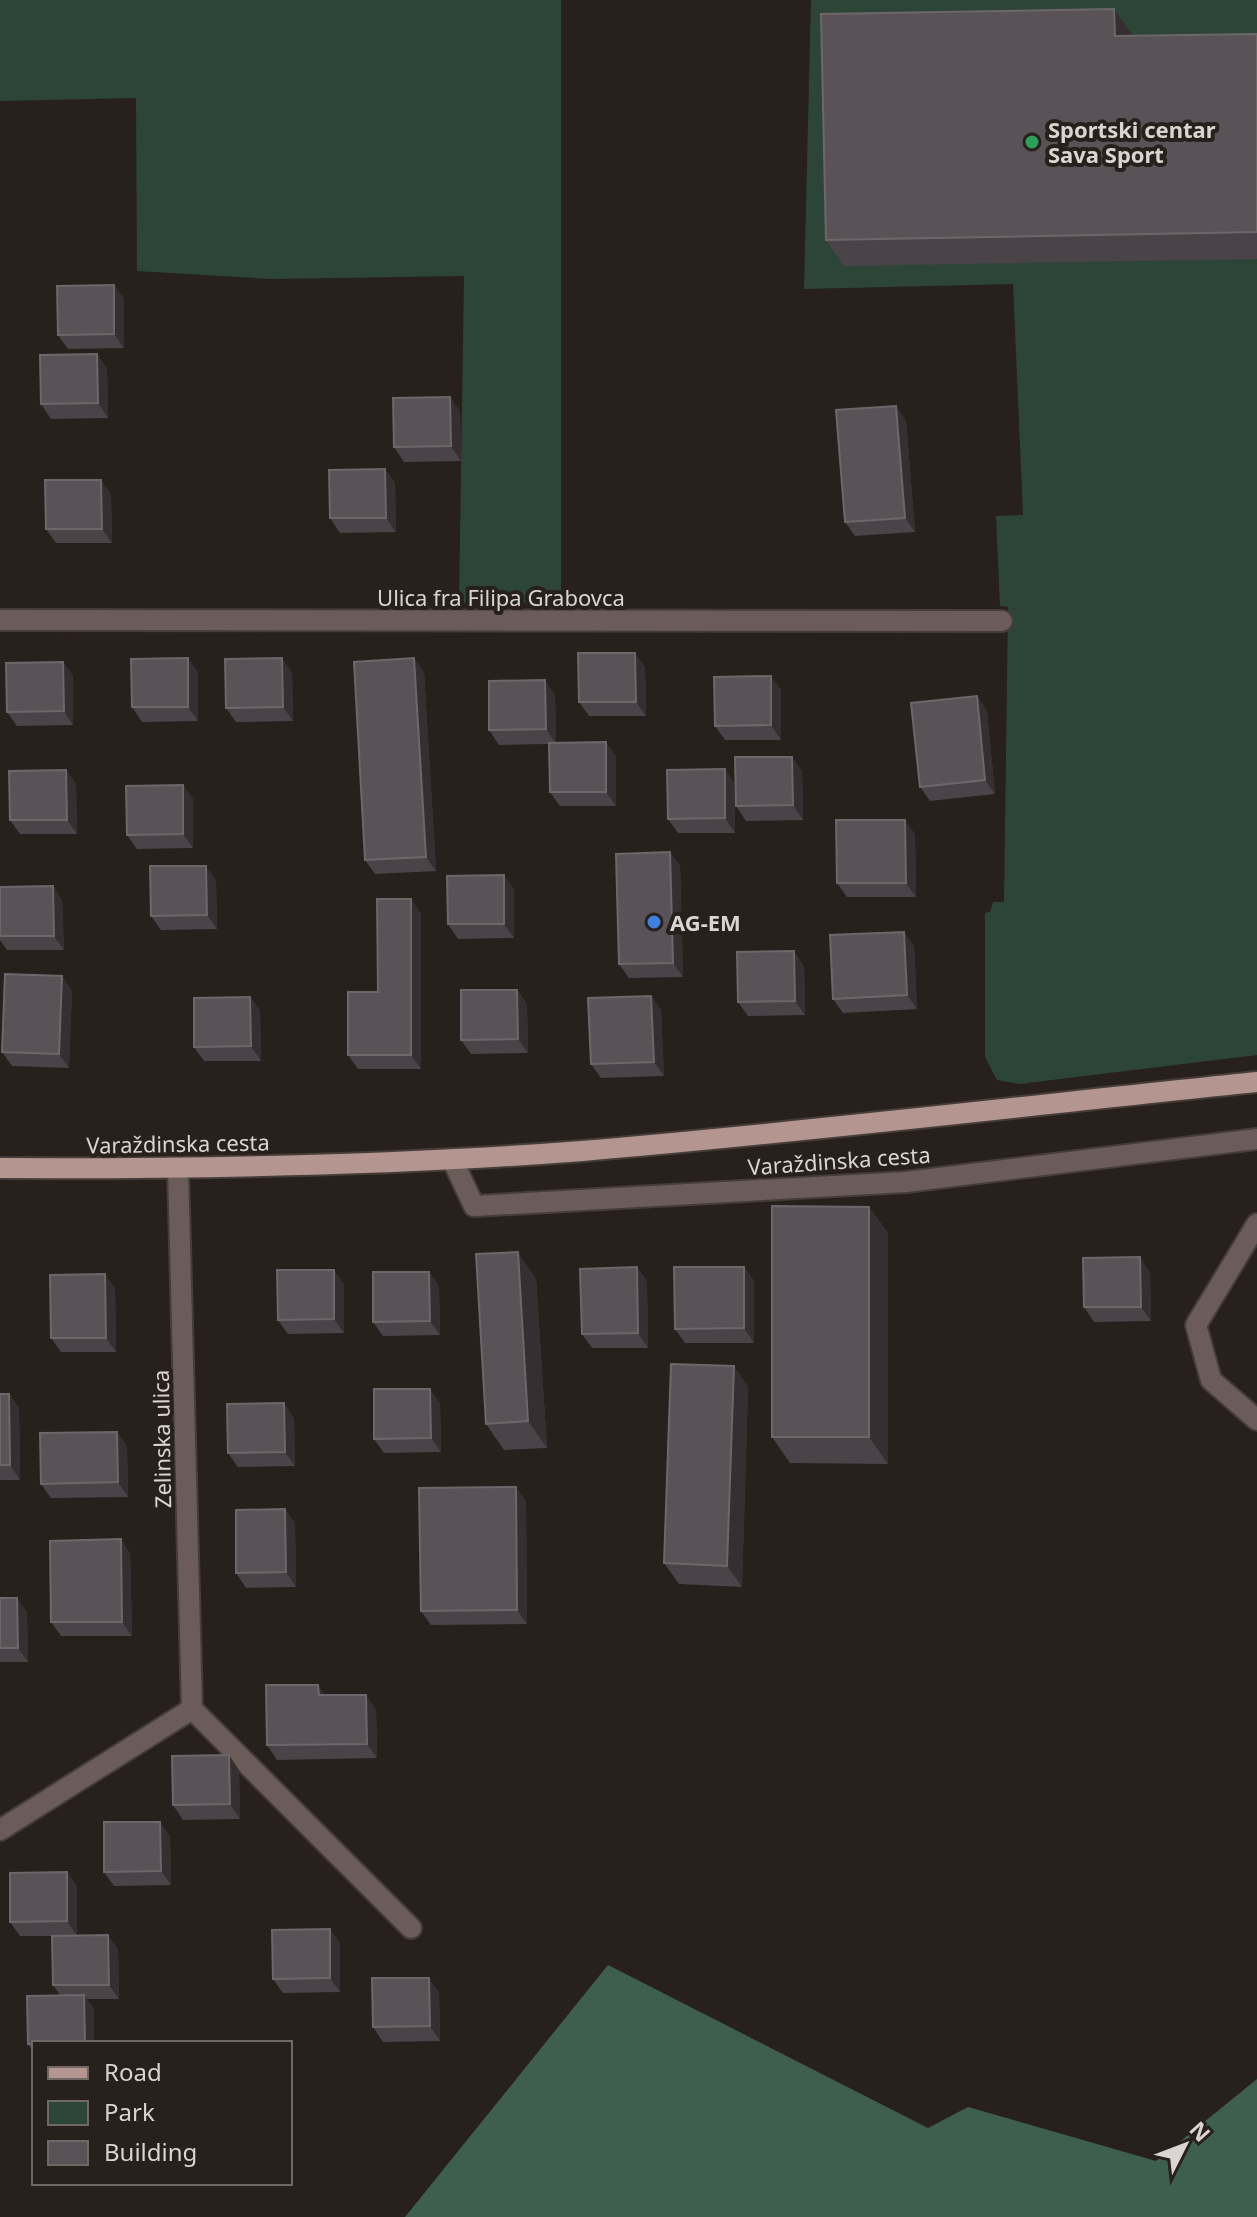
<svg xmlns="http://www.w3.org/2000/svg" width="1257" height="2217" viewBox="0 0 1257 2217" font-family="'Noto Sans',sans-serif">
	<style>
		.green { fill: #2d4539 }
		.forest { fill: #3e5e4e }
		.lines { fill: none; stroke-linecap: round; stroke-linejoin: round }
		.minor-casing { stroke: #443d39; stroke-width: 24 }
		.major-casing { stroke: #443d39; stroke-width: 24 }
		.minor { stroke: #6b5c59; stroke-width: 20 }
		.major { stroke: #b5958f; stroke-width: 20 }
		.wall { fill: #4a4348 }
		.shaded-wall { fill: #362e30 }
		.building { fill: #595357; stroke: #6e676a; stroke-width: 2 }
		.leisure-dot { fill: #2e9e5b; stroke: #28201c; stroke-width: 3 }
		.shop-dot { fill: #3f7fe0; stroke: #28201c; stroke-width: 3 }
		.labels { text-anchor: middle; dominant-baseline: central; stroke-width: 8; stroke-linejoin: round; paint-order: stroke }
		.poi-label { font-size: 22px; font-weight: bold; fill: #dad4d2; stroke: #28201c; text-anchor: start }
		.street-label { font-size: 22px; fill: #dad4d2; stroke: #28201c }
	</style>
	<rect width="100%" height="100%" fill="#28201c"/>
	<path class="green" d="M 0,0 L 561,0 L 561,603 L 459,603 L 464,276 L 272,279 L 137,271 L 136,98 L 0,101 Z
		M 811,0 L 1257,0 L 1257,1055 L 1019,1084 L 997,1080 L 985,1057 L 985,913 L 990,912 L 993,902 L 1004,902 L 1008,607 L 1000,606 L 996,516 L 1023,515 L 1013,284 L 804,289 Z"/>
	<path class="forest" d="M 608,1965 L 928,2128 L 968,2107 L 1156,2161 L 1257,2079 L 1257,2217 L 405,2217 Z"/>
	<g class="lines">
		<defs>
			<path id="minor" d="M 0,620 L 1002,621
				M 452,1159 L 474,1206 L 906,1182 L 1257,1139
				M 1257,1224 L 1196,1325 L 1211,1380 L 1257,1420
				M 192,1709 L 411,1928
				M 0,1830 L 192,1709 L 178,1169"/>
			<path id="major" d="M 0,1168 C 194,1169 389,1166 582,1151 C 808,1132 1032,1105 1257,1082"/>
		</defs>
		<use href="#minor" class="minor-casing"/>
		<use href="#major" class="major-casing"/>
		<use href="#minor" class="minor"/>
		<use href="#major" class="major"/>
	</g>
	<path class="wall" d="M 1257,34 L 1257,259 L 844,266 L 826,240 L 1133,36 Z
		M 114,285 L 124,299 L 124,348 L 68,349 L 58,335 Z
		M 97,354 L 107,369 L 108,418 L 51,419 L 41,404 Z
		M 460,411 L 461,461 L 404,462 L 394,447 Z
		M 906,420 L 915,532 L 855,536 L 845,522 Z
		M 385,469 L 395,483 L 396,532 L 340,533 L 330,518 Z
		M 111,494 L 112,543 L 56,543 L 46,529 Z
		M 63,662 L 73,676 L 73,725 L 17,726 L 7,712 Z
		M 645,667 L 646,716 L 589,716 L 579,702 Z
		M 198,672 L 198,721 L 142,722 L 132,707 Z
		M 292,672 L 293,721 L 236,722 L 226,708 Z
		M 424,672 L 436,871 L 375,874 L 365,860 Z
		M 771,676 L 781,690 L 781,740 L 725,740 L 715,726 Z
		M 555,695 L 556,743 L 616,756 L 616,806 L 560,806 L 550,792 L 549,744 L 499,745 L 489,730 Z
		M 977,696 L 987,711 L 995,794 L 930,801 L 920,787 Z
		M 725,769 L 734,783 L 735,833 L 678,833 L 668,819 Z
		M 66,770 L 76,784 L 77,834 L 20,834 L 10,820 Z
		M 802,771 L 803,820 L 746,821 L 736,806 Z
		M 183,785 L 193,799 L 193,848 L 137,849 L 127,835 Z
		M 915,834 L 916,897 L 847,897 L 837,883 Z
		M 670,852 L 680,866 L 683,977 L 629,978 L 619,964 Z
		M 216,880 L 217,929 L 161,930 L 151,916 Z
		M 53,886 L 62,901 L 64,950 L 7,950 L 0,940 L 0,887 Z
		M 514,889 L 514,938 L 458,939 L 448,924 Z
		M 421,913 L 421,1069 L 358,1069 L 348,1055 L 378,992 Z
		M 904,932 L 914,946 L 917,1009 L 843,1013 L 833,999 Z
		M 804,966 L 805,1015 L 748,1016 L 738,1002 Z
		M 517,990 L 527,1004 L 528,1053 L 471,1054 L 461,1040 Z
		M 72,991 L 69,1068 L 12,1066 L 2,1052 Z
		M 651,996 L 661,1010 L 664,1076 L 601,1078 L 591,1064 Z
		M 250,997 L 260,1011 L 261,1061 L 204,1061 L 194,1047 Z
		M 869,1207 L 888,1233 L 888,1464 L 790,1463 L 772,1437 Z
		M 637,1267 L 647,1282 L 648,1348 L 592,1348 L 582,1334 Z
		M 744,1267 L 754,1281 L 754,1343 L 685,1343 L 675,1329 Z
		M 429,1272 L 439,1286 L 440,1335 L 383,1336 L 373,1322 Z
		M 1150,1272 L 1151,1321 L 1094,1322 L 1084,1307 Z
		M 536,1279 L 547,1448 L 504,1450 L 486,1424 Z
		M 344,1284 L 344,1333 L 288,1334 L 278,1320 Z
		M 115,1288 L 116,1352 L 61,1352 L 51,1338 Z
		M 748,1386 L 742,1587 L 679,1584 L 664,1563 Z
		M 0,1394 L 9,1394 L 19,1408 L 20,1480 L 0,1480 Z
		M 440,1403 L 441,1452 L 384,1453 L 374,1439 Z
		M 294,1418 L 295,1466 L 238,1467 L 228,1453 Z
		M 117,1432 L 127,1447 L 128,1497 L 51,1498 L 41,1484 Z
		M 526,1501 L 527,1624 L 431,1625 L 421,1611 Z
		M 295,1523 L 296,1587 L 246,1588 L 236,1573 Z
		M 121,1539 L 130,1554 L 132,1636 L 61,1636 L 51,1622 Z
		M 0,1598 L 27,1612 L 28,1662 L 0,1662 Z
		M 326,1695 L 376,1709 L 377,1758 L 277,1760 L 267,1745 Z
		M 239,1770 L 240,1819 L 183,1820 L 173,1805 Z
		M 170,1836 L 171,1885 L 114,1886 L 104,1872 Z
		M 77,1886 L 77,1935 L 118,1949 L 119,1999 L 87,1999 L 94,2009 L 94,2043 L 34,2043 L 34,2053 L 28,2044 L 60,1995 L 53,1985 L 52,1936 L 20,1936 L 10,1922 Z
		M 340,1943 L 340,1992 L 283,1993 L 273,1979 Z
		M 439,1992 L 440,2041 L 383,2042 L 373,2027 Z"/>
	<path class="shaded-wall" d="M 1114,9 L 1133,36 L 1115,36 Z
		M 114,285 L 124,299 L 124,348 L 114,334 Z
		M 97,354 L 107,369 L 108,418 L 98,403 Z
		M 450,397 L 460,411 L 461,461 L 451,446 Z
		M 896,406 L 906,420 L 915,532 L 905,518 Z
		M 385,469 L 395,483 L 396,532 L 386,518 Z
		M 101,480 L 111,494 L 112,543 L 102,529 Z
		M 635,653 L 645,667 L 646,716 L 636,702 Z
		M 188,658 L 198,672 L 198,721 L 188,707 Z
		M 282,658 L 292,672 L 293,721 L 283,707 Z
		M 414,658 L 424,672 L 436,871 L 426,857 Z
		M 63,662 L 73,676 L 73,725 L 64,711 Z
		M 771,676 L 781,690 L 781,740 L 771,725 Z
		M 545,680 L 555,695 L 556,744 L 546,729 Z
		M 977,696 L 987,711 L 995,794 L 985,780 Z
		M 606,742 L 616,756 L 616,806 L 606,792 Z
		M 792,757 L 802,771 L 803,820 L 793,805 Z
		M 725,769 L 734,783 L 735,833 L 725,818 Z
		M 66,770 L 76,784 L 77,834 L 67,820 Z
		M 183,785 L 193,799 L 193,848 L 183,834 Z
		M 905,820 L 915,834 L 916,897 L 906,883 Z
		M 670,852 L 680,866 L 683,977 L 673,963 Z
		M 206,866 L 216,880 L 217,929 L 207,915 Z
		M 504,875 L 514,889 L 514,938 L 504,924 Z
		M 53,886 L 62,901 L 64,950 L 54,936 Z
		M 411,899 L 421,913 L 421,1069 L 411,1055 Z
		M 904,932 L 914,946 L 917,1009 L 907,995 Z
		M 794,951 L 804,966 L 805,1015 L 795,1001 Z
		M 62,976 L 72,991 L 69,1068 L 59,1054 Z
		M 517,990 L 527,1004 L 528,1053 L 518,1039 Z
		M 651,996 L 661,1010 L 664,1076 L 654,1062 Z
		M 250,997 L 260,1011 L 261,1061 L 251,1046 Z
		M 869,1207 L 888,1233 L 888,1464 L 869,1437 Z
		M 518,1252 L 536,1279 L 547,1448 L 528,1421 Z
		M 1140,1257 L 1150,1272 L 1151,1321 L 1141,1307 Z
		M 637,1267 L 647,1282 L 648,1348 L 638,1333 Z
		M 744,1267 L 754,1281 L 754,1343 L 744,1328 Z
		M 334,1270 L 344,1284 L 344,1333 L 334,1319 Z
		M 429,1272 L 439,1286 L 440,1335 L 430,1321 Z
		M 105,1274 L 115,1288 L 116,1352 L 106,1338 Z
		M 734,1366 L 748,1386 L 742,1587 L 727,1566 Z
		M 430,1389 L 440,1403 L 441,1452 L 431,1438 Z
		M 9,1394 L 19,1408 L 20,1480 L 10,1465 Z
		M 284,1403 L 294,1418 L 295,1466 L 285,1452 Z
		M 117,1432 L 127,1447 L 128,1497 L 118,1482 Z
		M 516,1487 L 526,1501 L 527,1624 L 517,1610 Z
		M 285,1509 L 295,1523 L 296,1587 L 286,1572 Z
		M 121,1539 L 130,1554 L 132,1636 L 122,1622 Z
		M 17,1598 L 27,1612 L 28,1662 L 18,1648 Z
		M 318,1685 L 328,1699 L 319,1695 Z
		M 366,1695 L 376,1709 L 377,1758 L 367,1744 Z
		M 229,1755 L 239,1770 L 240,1819 L 230,1804 Z
		M 160,1822 L 170,1836 L 171,1885 L 161,1871 Z
		M 67,1872 L 77,1886 L 77,1936 L 67,1921 Z
		M 330,1929 L 340,1943 L 340,1992 L 330,1978 Z
		M 108,1935 L 118,1949 L 119,1999 L 109,1985 Z
		M 429,1978 L 439,1992 L 440,2041 L 430,2026 Z
		M 84,1995 L 94,2009 L 94,2043 L 85,2043 Z"/>
	<path class="building" d="M 1114,9 L 1115,36 L 1257,34 L 1257,232 L 826,240 L 821,14 Z
		M 114,285 L 114,334 L 58,335 L 57,286 Z
		M 97,354 L 98,403 L 41,404 L 40,355 Z
		M 450,397 L 451,446 L 394,447 L 393,398 Z
		M 896,406 L 905,518 L 845,522 L 836,410 Z
		M 385,469 L 386,518 L 330,518 L 329,470 Z
		M 45,480 L 101,480 L 102,529 L 46,529 Z
		M 578,653 L 635,653 L 636,702 L 579,702 Z
		M 188,658 L 188,707 L 132,707 L 131,659 Z
		M 282,658 L 283,707 L 226,708 L 225,659 Z
		M 414,658 L 426,857 L 365,860 L 354,662 Z
		M 63,662 L 64,711 L 7,712 L 6,663 Z
		M 771,676 L 771,725 L 715,726 L 714,677 Z
		M 545,680 L 546,729 L 489,730 L 489,681 Z
		M 977,696 L 985,780 L 920,787 L 911,703 Z
		M 606,742 L 606,792 L 550,792 L 549,743 Z
		M 735,757 L 792,757 L 793,805 L 736,806 Z
		M 725,769 L 725,818 L 668,819 L 667,770 Z
		M 66,770 L 67,820 L 10,820 L 9,771 Z
		M 183,785 L 183,834 L 127,835 L 126,786 Z
		M 836,820 L 905,820 L 906,883 L 837,883 Z
		M 670,852 L 673,963 L 619,964 L 616,854 Z
		M 150,866 L 206,866 L 207,915 L 151,916 Z
		M 504,875 L 504,924 L 448,924 L 447,876 Z
		M 53,886 L 54,936 L 0,936 L 0,887 Z
		M 377,899 L 411,899 L 411,1055 L 348,1055 L 348,992 L 378,992 Z
		M 904,932 L 907,995 L 833,999 L 830,935 Z
		M 794,951 L 795,1001 L 738,1002 L 737,952 Z
		M 5,974 L 62,976 L 59,1054 L 2,1052 Z
		M 461,990 L 517,990 L 518,1039 L 461,1040 Z
		M 651,996 L 654,1062 L 591,1064 L 588,998 Z
		M 250,997 L 251,1046 L 194,1047 L 194,998 Z
		M 772,1206 L 869,1207 L 869,1437 L 772,1437 Z
		M 518,1252 L 528,1421 L 486,1424 L 476,1254 Z
		M 1140,1257 L 1141,1307 L 1084,1307 L 1083,1258 Z
		M 637,1267 L 638,1333 L 582,1334 L 580,1269 Z
		M 674,1267 L 744,1267 L 744,1328 L 675,1329 Z
		M 277,1270 L 334,1270 L 334,1319 L 278,1320 Z
		M 373,1272 L 429,1272 L 430,1321 L 373,1322 Z
		M 105,1274 L 106,1338 L 51,1338 L 50,1275 Z
		M 671,1364 L 734,1366 L 727,1566 L 664,1563 Z
		M 374,1389 L 430,1389 L 431,1438 L 374,1439 Z
		M 0,1394 L 9,1394 L 10,1465 L 0,1465 Z
		M 284,1403 L 285,1452 L 228,1453 L 227,1404 Z
		M 117,1432 L 118,1482 L 41,1484 L 40,1433 Z
		M 516,1487 L 517,1610 L 421,1611 L 419,1488 Z
		M 285,1509 L 286,1572 L 236,1573 L 236,1510 Z
		M 121,1539 L 122,1622 L 51,1622 L 50,1541 Z
		M 0,1598 L 17,1598 L 18,1648 L 0,1648 Z
		M 266,1685 L 318,1685 L 319,1695 L 366,1695 L 367,1744 L 267,1745 Z
		M 229,1755 L 230,1804 L 173,1805 L 172,1756 Z
		M 104,1822 L 160,1822 L 161,1871 L 104,1872 Z
		M 67,1872 L 67,1921 L 10,1922 L 10,1873 Z
		M 330,1929 L 330,1978 L 273,1979 L 272,1930 Z
		M 108,1935 L 109,1985 L 53,1985 L 52,1936 Z
		M 372,1978 L 429,1978 L 430,2026 L 373,2027 Z
		M 84,1995 L 85,2043 L 34,2043 L 34,2044 L 28,2044 L 27,1996 Z"/>
	<circle class="leisure-dot" cx="1032" cy="142" r="8"/>
	<circle class="shop-dot" cx="654" cy="922" r="8"/>
	<g class="labels">
		<g class="poi-label">
			<text x="1048" y="129">Sportski centar<tspan x="1048" dy="25">Sava Sport</tspan></text>
			<text x="670" y="922">AG-EM</text>
		</g>
		<g class="street-label">
			<text x="501" y="597">Ulica fra Filipa Grabovca</text>
			<text transform="translate(178 1143) rotate(-1)">Varaždinska cesta</text>
			<text transform="translate(839 1160) rotate(-4)">Varaždinska cesta</text>
			<text transform="translate(161 1439) rotate(-91)">Zelinska ulica</text>
		</g>
	</g>
	<rect x="32" y="2041" width="260" height="144" fill="#28201c" stroke="#6f6865" stroke-width="2"/>
	<rect x="48" y="2067" width="40" height="12" fill="#b5958f" stroke="#6f6865" stroke-width="2"/>
	<text x="104" y="2081" font-size="24" fill="#dad4d2">Road</text>
	<rect x="48" y="2101" width="40" height="24" fill="#2d4539" stroke="#6f6865" stroke-width="2"/>
	<text x="104" y="2121" font-size="24" fill="#dad4d2">Park</text>
	<rect x="48" y="2141" width="40" height="24" fill="#595357" stroke="#6f6865" stroke-width="2"/>
	<text x="104" y="2161" font-size="24" fill="#dad4d2">Building</text>
	<g transform="translate(1185 2145) rotate(48)" stroke="#28201c" stroke-width="6" paint-order="stroke">
	<path d="M0-6L14 30L0 20L-14 30Z" fill="#dad4d2"/>
	<text y="-12" font-size="22" font-weight="bold" text-anchor="middle" fill="#dad4d2">N</text>
	</g>
</svg>
